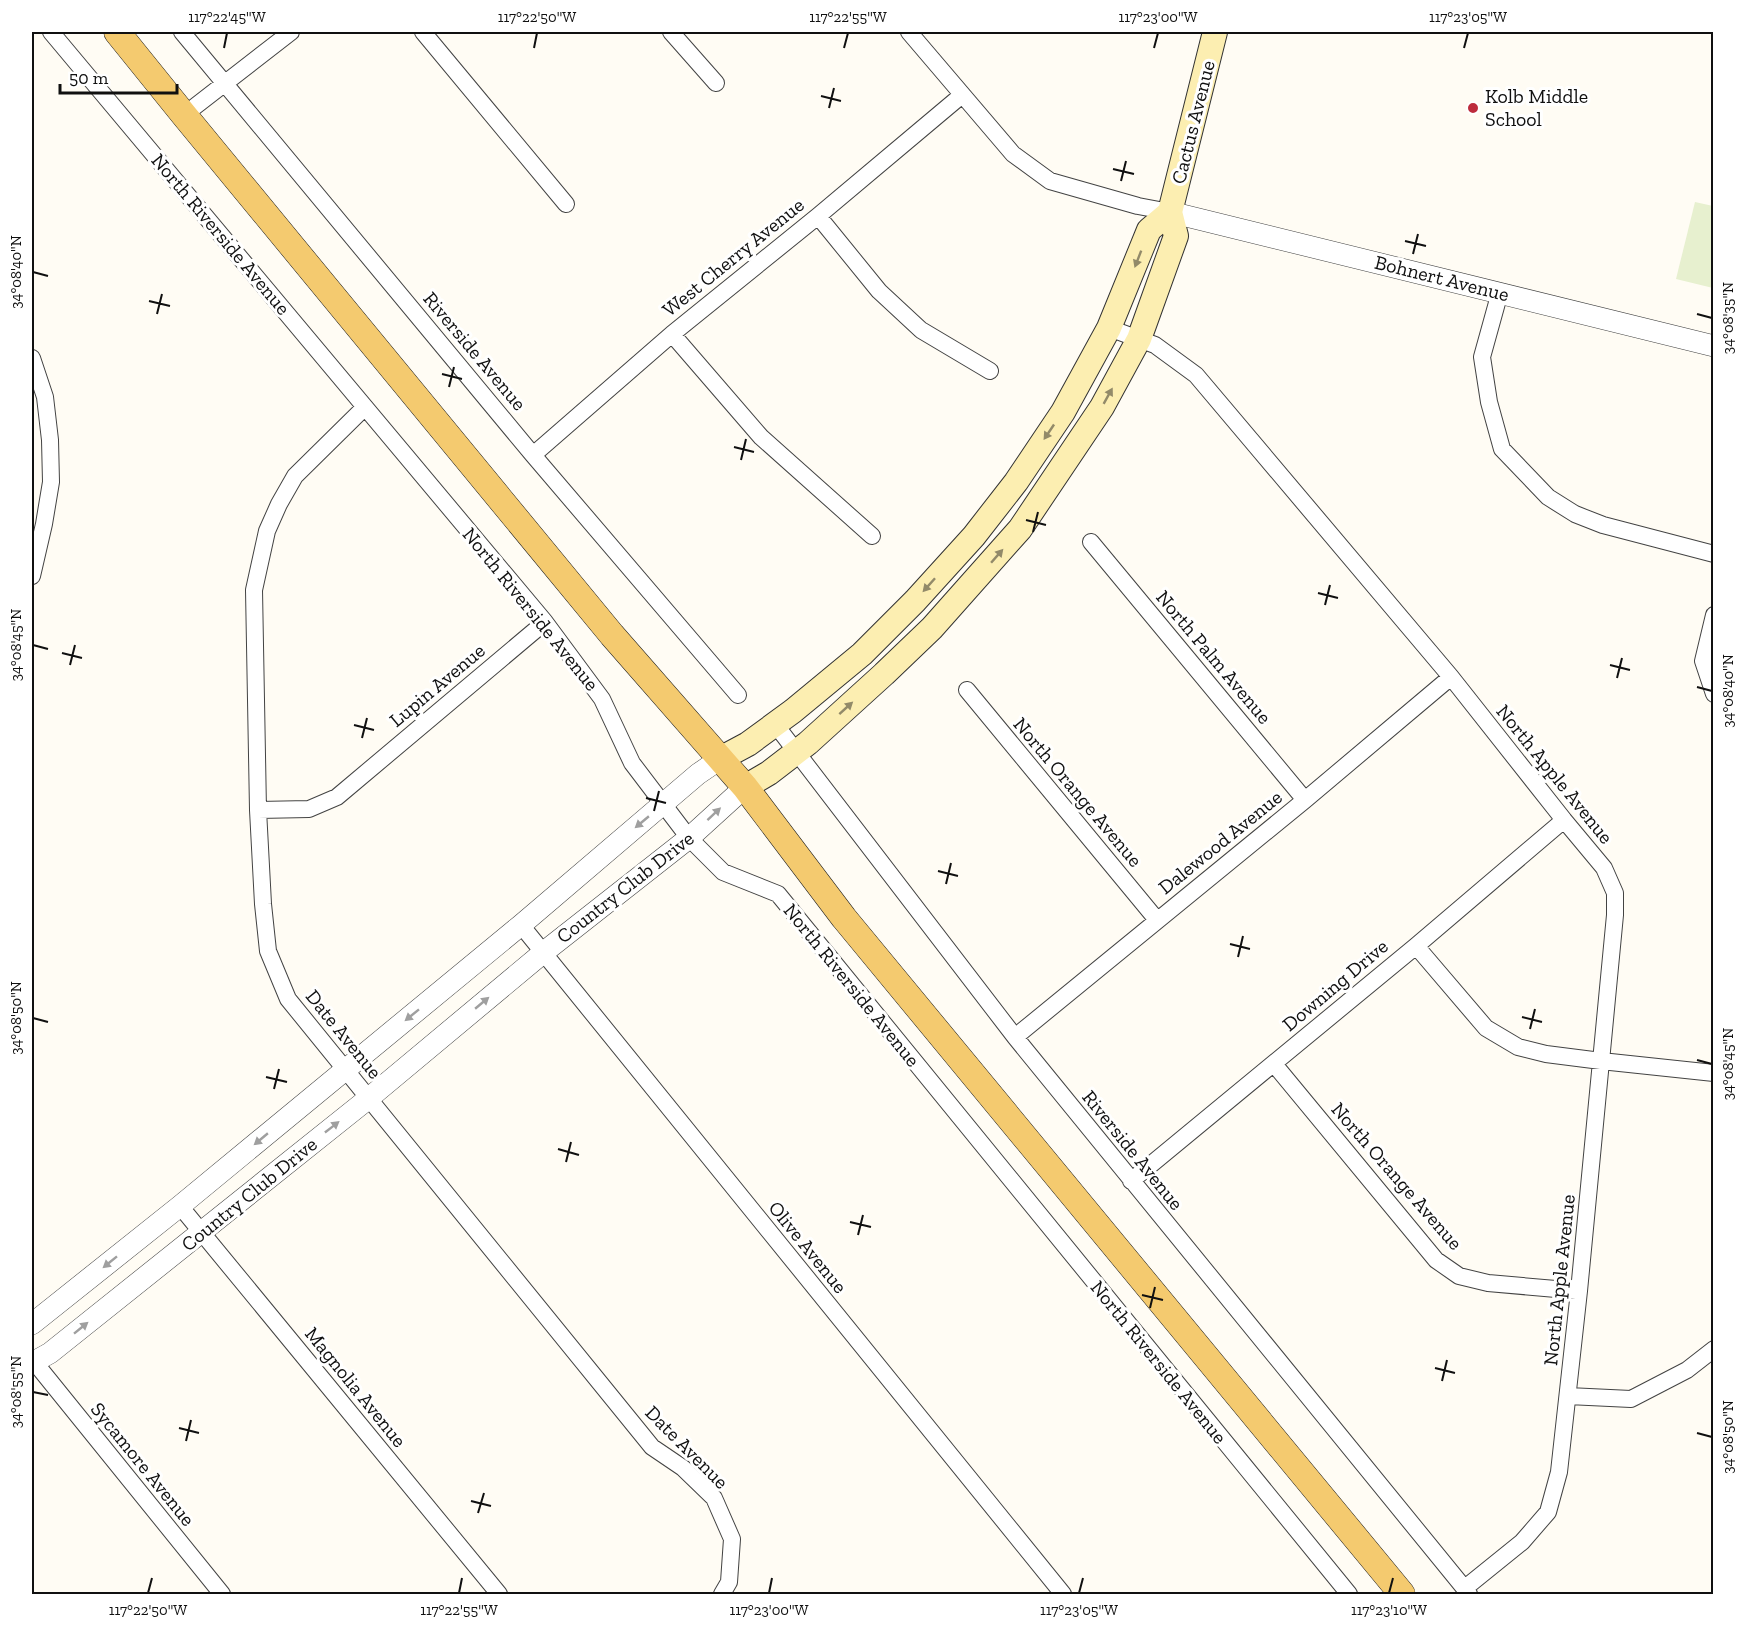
<svg xmlns="http://www.w3.org/2000/svg" width="1745" height="1626" viewBox="0 0 1745 1626" font-family="'Zilla Slab',serif">
	<style>
		.pitch { fill: #e7f0cf }
		.lines { fill: none; stroke-linecap: round; stroke-linejoin: round }
		.minor-casing { stroke: #434343; stroke-width: 18 }
		.tertiary-casing { stroke: #434343; stroke-width: 22 }
		.secondary-casing { stroke: #323232; stroke-width: 26 }
		.primary-casing { stroke: #212121; stroke-width: 27 }
		.minor { stroke: #fff; stroke-width: 16 }
		.tertiary { stroke: #fff; stroke-width: 21 }
		.secondary { stroke: #fceeb1; stroke-width: 24 }
		.primary { stroke: #f4ca6f; stroke-width: 26 }
		.oneway { fill: #928a69 }
		.oneway2 { fill: #9f9f9f }
		.ticks { fill: none; stroke: #101010; stroke-width: 2 }
		.poi-dot { fill: #bd2c3d; stroke: #fff; stroke-width: 2 }
		.labels { text-anchor: middle; dominant-baseline: central; stroke-width: 6; stroke-linejoin: round; paint-order: stroke }
		.poi-label { font-size: 20px; fill: #101010; stroke: #fff; text-anchor: start }
		.street-label { font-size: 20px; fill: #101010; stroke: #fff }
		.neatline { fill: none; stroke: #101010; stroke-width: 2 }
		.ticks-label { font-size: 15px; text-anchor: middle; fill: #101010 }
	</style>
	<rect width="100%" height="100%" fill="#fffcf4"/>
	<path class="pitch" d="M 1695,202 L 1713,206 L 1713,288 L 1676,279 Z"/>
	<g class="lines">
		<defs>
			<path id="minor" d="M 51,32 L 545,622 L 602,699 L 632,763 L 689,838 L 723,872 L 778,894 L 1349,1594
				M 182,32 L 533,455 L 738,695
				M 423,32 L 566,204
				M 671,32 L 716,83
				M 909,32 L 1013,154 L 1050,181 L 1138,206 L 1170,212
				M 184,115 L 291,32
				M 818,216 L 879,291 L 921,330 L 990,371
				M 1500,292 L 1482,357 L 1489,402 L 1502,449 L 1548,497 L 1575,514 L 1603,525 L 1714,554
				M 1109,328 L 1155,345 L 1196,375 L 1451,677 L 1564,820 L 1604,868 L 1615,893 L 1615,915 L 1579,1291 L 1559,1472 L 1548,1512 L 1522,1542 L 1465,1588
				M 672,334 L 761,437 L 872,536
				M 32,358 L 45,397 L 50,440 L 51,482 L 44,524 L 32,576
				M 365,407 L 295,476 L 279,504 L 267,531 L 254,590 L 258,810 L 263,904 L 268,951 L 288,999 L 652,1447 L 683,1468 L 714,1498 L 732,1539 L 729,1582 L 722,1594
				M 533,455 L 672,334 L 818,216 L 962,95
				M 1091,542 L 1305,800
				M 1714,615 L 1703,661 L 1714,694
				M 967,690 L 1157,920
				M 775,724 L 1015,1037 L 1469,1594
				M 258,810 L 309,809 L 337,797 L 545,622
				M 521,925 L 1063,1594
				M 1416,946 L 1486,1028 L 1518,1047 L 1546,1054 L 1601,1061 L 1714,1073
				M 1015,1037 L 1305,800 L 1451,677
				M 1274,1064 L 1436,1260 L 1459,1276 L 1488,1283 L 1579,1291
				M 1131,1181 L 1416,946 L 1564,820
				M 180,1206 L 499,1594
				M 32,1359 L 222,1594
				M 1568,1396 L 1631,1399 L 1687,1370 L 1714,1349"/>
			<path id="tertiary" d="M 1170,212 L 1714,346
				M 32,1324 L 180,1206 L 521,925 L 698,774 L 720,759
				M 32,1363 L 50,1353 L 369,1098 L 544,952 L 689,838 L 745,787"/>
			<path id="secondary" d="M 720,759 L 748,744 L 793,711 L 862,654 L 915,601 L 974,536 L 1016,482 L 1063,412 L 1109,328 L 1149,230 L 1170,212
				M 745,787 L 769,773 L 808,743 L 884,674 L 932,628 L 1020,529 L 1102,407 L 1139,339 L 1176,236 L 1170,212 L 1215,32"/>
			<path id="primary" d="M 117,32 L 184,115 L 612,635 L 745,787 L 844,918 L 1402,1594"/>
		</defs>
		<use href="#minor" class="minor-casing"/>
		<use href="#tertiary" class="tertiary-casing"/>
		<use href="#secondary" class="secondary-casing"/>
		<use href="#primary" class="primary-casing"/>
		<use href="#minor" class="minor"/>
		<use href="#tertiary" class="tertiary"/>
		<use href="#secondary" class="secondary"/>
		<use href="#primary" class="primary"/>
	</g>
	<defs><path id="oneway-solid" d="M-6-.8H1V-3.2L6.5 0L1 3.2V.8H-6Z" transform="scale(1.5)"/></defs>
	<g class="oneway">
		<use href="#oneway-solid" transform="translate(1138 259) rotate(111)"/>
		<use href="#oneway-solid" transform="translate(1108 396) rotate(-61)"/>
		<use href="#oneway-solid" transform="translate(1049 432) rotate(124)"/>
		<use href="#oneway-solid" transform="translate(997 556) rotate(-49)"/>
		<use href="#oneway-solid" transform="translate(929 585) rotate(132)"/>
		<use href="#oneway-solid" transform="translate(846 708) rotate(-42)"/>
	</g>
	<g class="oneway2">
		<use href="#oneway-solid" transform="translate(714 814) rotate(-43)"/>
		<use href="#oneway-solid" transform="translate(642 822) rotate(140)"/>
		<use href="#oneway-solid" transform="translate(482 1003) rotate(-40)"/>
		<use href="#oneway-solid" transform="translate(412 1015) rotate(141)"/>
		<use href="#oneway-solid" transform="translate(332 1127) rotate(-38)"/>
		<use href="#oneway-solid" transform="translate(261 1139) rotate(140)"/>
		<use href="#oneway-solid" transform="translate(110 1262) rotate(141)"/>
		<use href="#oneway-solid" transform="translate(81 1328) rotate(-39)"/>
	</g>
	<path class="ticks" d="M 224,48 L 227,33M 534,48 L 537,33M 844,48 L 848,33M 1154,48 L 1158,33M 1464,48 L 1468,33M 821,96 L 841,101M 829,108 L 834,88M 1113,169 L 1134,174M 1121,181 L 1126,161M 1405,241 L 1426,246M 1413,254 L 1418,234M 33,272 L 48,276M 149,301 L 170,306M 157,314 L 162,294M 1697,314 L 1712,318M 442,374 L 462,379M 449,387 L 454,367M 734,447 L 754,452M 741,460 L 746,439M 1026,520 L 1046,525M 1033,532 L 1038,512M 1318,593 L 1338,598M 1325,605 L 1330,585M 33,645 L 48,649M 62,653 L 82,658M 70,665 L 75,645M 1610,665 L 1630,670M 1617,678 L 1622,658M 1697,687 L 1712,691M 354,725 L 374,730M 362,738 L 367,718M 646,798 L 666,803M 654,811 L 659,791M 938,871 L 958,876M 946,884 L 951,863M 1230,944 L 1250,949M 1238,957 L 1243,936M 1522,1017 L 1542,1022M 33,1018 L 48,1022M 1530,1029 L 1535,1009M 1697,1060 L 1712,1064M 266,1077 L 287,1082M 274,1089 L 279,1069M 558,1149 L 579,1155M 566,1162 L 571,1142M 850,1222 L 871,1227M 858,1235 L 863,1215M 1142,1295 L 1163,1300M 1150,1308 L 1155,1287M 1435,1368 L 1455,1373M 1442,1381 L 1447,1360M 33,1392 L 48,1395M 179,1428 L 199,1433M 1697,1433 L 1712,1437M 186,1441 L 191,1420M 471,1501 L 491,1506M 478,1513 L 484,1493M 148,1593 L 152,1578M 459,1593 L 462,1578M 769,1593 L 772,1578M 1079,1593 L 1083,1578M 1389,1593 L 1393,1578"/>
	<circle class="poi-dot" cx="1473" cy="108" r="6"/>
	<g class="labels">
		<g class="poi-label">
			<text x="1485" y="96">Kolb Middle<tspan x="1485" dy="23">School</tspan></text>
		</g>
		<g class="street-label">
			<text transform="translate(1193 122) rotate(-76)">Cactus Avenue</text>
			<text transform="translate(221 234) rotate(50)">North Riverside Avenue</text>
			<text transform="translate(733 257) rotate(-39)">West Cherry Avenue</text>
			<text transform="translate(1442 278) rotate(14)">Bohnert Avenue</text>
			<text transform="translate(475 351) rotate(50)">Riverside Avenue</text>
			<text transform="translate(531 609) rotate(51)">North Riverside Avenue</text>
			<text transform="translate(1214 657) rotate(50)">North Palm Avenue</text>
			<text transform="translate(437 685) rotate(-40)">Lupin Avenue</text>
			<text transform="translate(1555 774) rotate(51)">North Apple Avenue</text>
			<text transform="translate(1078 792) rotate(50)">North Orange Avenue</text>
			<text transform="translate(1220 842) rotate(-39)">Dalewood Avenue</text>
			<text transform="translate(625 887) rotate(-38)">Country Club Drive</text>
			<text transform="translate(852 985) rotate(51)">North Riverside Avenue</text>
			<text transform="translate(1335 985) rotate(-40)">Downing Drive</text>
			<text transform="translate(344 1034) rotate(51)">Date Avenue</text>
			<text transform="translate(1133 1150) rotate(51)">Riverside Avenue</text>
			<text transform="translate(1397 1176) rotate(49)">North Orange Avenue</text>
			<text transform="translate(249 1194) rotate(-39)">Country Club Drive</text>
			<text transform="translate(808 1247) rotate(51)">Olive Avenue</text>
			<text transform="translate(1559 1280) rotate(-84)">North Apple Avenue</text>
			<text transform="translate(1159 1362) rotate(51)">North Riverside Avenue</text>
			<text transform="translate(356 1387) rotate(51)">Magnolia Avenue</text>
			<text transform="translate(687 1447) rotate(45)">Date Avenue</text>
			<text transform="translate(143 1464) rotate(51)">Sycamore Avenue</text>
		</g>
	</g>
	<rect width="1745" height="1626" fill="none" stroke="#ffffff" stroke-width="66"/>
	<path d="M60 84v9h117v-9" fill="none" stroke="#101010" stroke-width="3"/>
	<text x="69" y="84" font-size="18" fill="#101010" stroke="#ffffff" stroke-width="4.5" paint-order="stroke">50 m</text>
	<rect x="33" y="33" width="1679" height="1560" class="neatline"/>
	<g class="ticks-label">
		<text x="227" y="22">117°22'45"W</text>
		<text x="537" y="22">117°22'50"W</text>
		<text x="848" y="22">117°22'55"W</text>
		<text x="1158" y="22">117°23'00"W</text>
		<text x="1468" y="22">117°23'05"W</text>
		<text transform="translate(16 272) rotate(-90)" y="5">34°08'40"N</text>
		<text transform="translate(1728 318) rotate(-90)" y="5">34°08'35"N</text>
		<text transform="translate(16 645) rotate(-90)" y="5">34°08'45"N</text>
		<text transform="translate(1728 691) rotate(-90)" y="5">34°08'40"N</text>
		<text transform="translate(16 1018) rotate(-90)" y="5">34°08'50"N</text>
		<text transform="translate(1728 1064) rotate(-90)" y="5">34°08'45"N</text>
		<text transform="translate(16 1392) rotate(-90)" y="5">34°08'55"N</text>
		<text transform="translate(1728 1437) rotate(-90)" y="5">34°08'50"N</text>
		<text x="148" y="1615">117°22'50"W</text>
		<text x="459" y="1615">117°22'55"W</text>
		<text x="769" y="1615">117°23'00"W</text>
		<text x="1079" y="1615">117°23'05"W</text>
		<text x="1389" y="1615">117°23'10"W</text>
	</g>
</svg>
